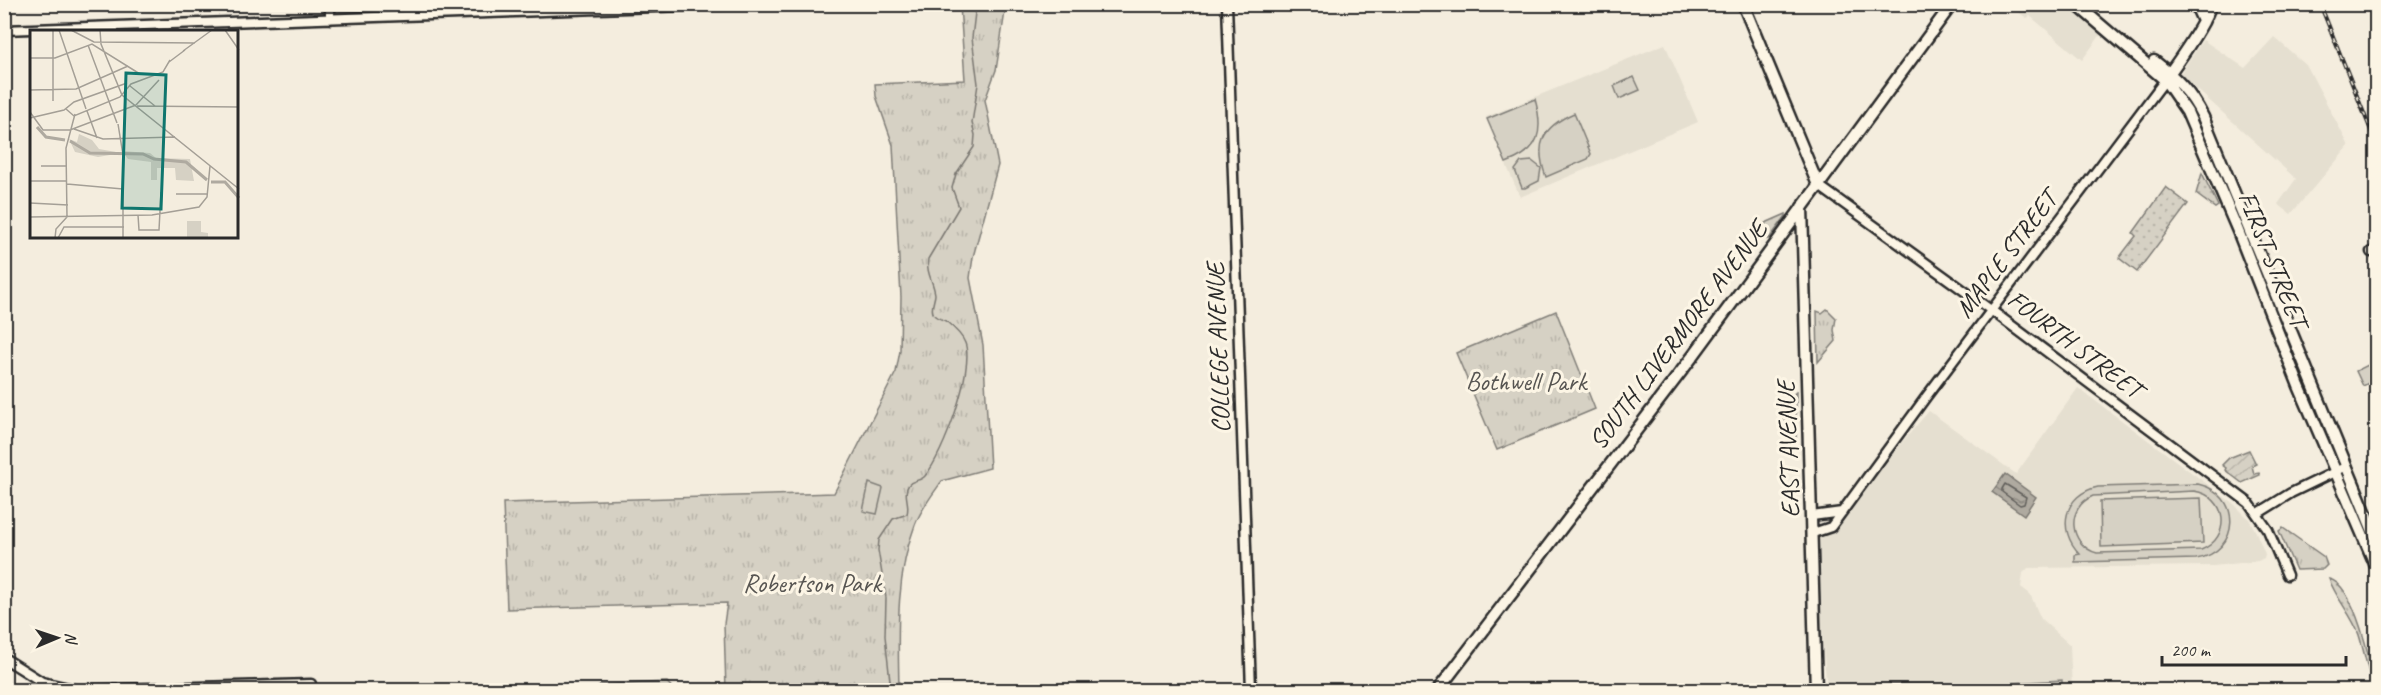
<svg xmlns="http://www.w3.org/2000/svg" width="2381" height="695" viewBox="0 0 2381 695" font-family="Caveat,sans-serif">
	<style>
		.built { fill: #e5dfd0 }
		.grass { fill: url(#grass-dots); stroke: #807e78; stroke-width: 1.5 }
		.park { fill: url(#park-tufts); stroke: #807e78; stroke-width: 1.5 }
		.garden { fill: url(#garden-furrows); stroke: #807e78; stroke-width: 1.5 }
		.pitch { fill: #d6d1c4; stroke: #807e78; stroke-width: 1.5; fill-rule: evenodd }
		.water { fill: url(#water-ripples); stroke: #7a7771; stroke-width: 1.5 }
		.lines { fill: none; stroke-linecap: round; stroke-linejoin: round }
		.shore { stroke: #605e5a; stroke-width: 1.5 }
		.stream { stroke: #7a7771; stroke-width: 1.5 }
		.minor-casing { stroke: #2b2b2b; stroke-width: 13 }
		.major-casing { stroke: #2b2b2b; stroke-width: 15 }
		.minor { stroke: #fcf5e5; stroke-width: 8 }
		.major { stroke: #fcf5e5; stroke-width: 10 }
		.rail-casing { stroke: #2b2b2b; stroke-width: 4 }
		.rail { stroke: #fcf5e5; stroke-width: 1.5; stroke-dasharray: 4.5; stroke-linecap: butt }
		.labels { text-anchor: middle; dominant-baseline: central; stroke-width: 6; stroke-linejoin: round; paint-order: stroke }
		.street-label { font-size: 26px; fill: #2b2b2b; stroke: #fcf5e5 }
		.park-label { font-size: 26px; fill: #565451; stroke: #fcf5e5 }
		.inset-river { fill: none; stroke: #afaaa0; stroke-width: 3 }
		.inset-road { fill: none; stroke: #a49f96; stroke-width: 1.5 }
		.view { fill: #0f766e; fill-opacity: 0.15; stroke: #0f766e; stroke-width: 3 }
		.inset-edge { fill: none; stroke: #2b2b2b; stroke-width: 3 }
	</style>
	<defs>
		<pattern id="grass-dots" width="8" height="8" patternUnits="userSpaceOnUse" patternTransform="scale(1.5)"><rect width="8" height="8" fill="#d6d1c4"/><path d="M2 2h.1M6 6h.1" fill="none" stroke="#b8b4a9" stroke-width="1.8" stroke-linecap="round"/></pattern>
		<pattern id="park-tufts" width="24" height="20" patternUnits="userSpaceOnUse" patternTransform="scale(1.5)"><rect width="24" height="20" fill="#d6d1c4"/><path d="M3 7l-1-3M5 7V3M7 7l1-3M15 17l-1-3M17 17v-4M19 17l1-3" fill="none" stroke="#b8b4a9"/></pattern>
		<pattern id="garden-furrows" width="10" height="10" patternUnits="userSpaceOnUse" patternTransform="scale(1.5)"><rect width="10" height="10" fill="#d6d1c4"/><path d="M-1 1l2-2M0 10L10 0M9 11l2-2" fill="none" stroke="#b8b4a9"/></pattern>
		<pattern id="water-ripples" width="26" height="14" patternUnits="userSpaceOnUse" patternTransform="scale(1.5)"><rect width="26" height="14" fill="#afaaa0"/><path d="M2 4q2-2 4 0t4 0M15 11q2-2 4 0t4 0" fill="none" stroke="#8f8b83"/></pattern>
	</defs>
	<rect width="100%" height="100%" fill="#f4edde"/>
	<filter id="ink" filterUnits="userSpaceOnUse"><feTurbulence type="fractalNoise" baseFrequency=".0167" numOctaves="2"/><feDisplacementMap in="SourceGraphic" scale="12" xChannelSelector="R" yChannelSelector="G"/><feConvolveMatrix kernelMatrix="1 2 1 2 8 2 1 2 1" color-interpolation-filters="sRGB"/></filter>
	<g filter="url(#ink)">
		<path class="built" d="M 2007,5 L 2067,5 L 2102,33 L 2082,60 L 2030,16 L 2027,18 Z
			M 2274,37 L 2307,66 L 2349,146 L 2291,214 L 2278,204 L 2296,179 L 2180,74 L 2203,40 L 2245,68 Z
			M 1665,44 L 1698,122 L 1520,197 L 1486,117 Z
			M 2078,388 L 2235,505 L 2249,519 L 2256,532 L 2265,554 L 2264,558 L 2258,561 L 2213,566 L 2028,568 L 2023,573 L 2021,587 L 2030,594 L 2041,619 L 2070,645 L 2072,690 L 1827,690 L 1813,533 L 1831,527 L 1842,512 L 1929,411 L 2016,474 Z"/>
		<path class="grass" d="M 2202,173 L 2218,206 L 2215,208 L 2196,194 Z
			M 2166,187 L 2188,204 L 2137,272 L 2119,258 L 2136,236 L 2133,233 Z
			M 2329,579 C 2355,584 2372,667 2375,690 C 2367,671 2365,654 2359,635 C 2352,615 2337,600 2329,579 Z"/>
		<path class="park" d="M 960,5 L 1006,5 L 996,70 L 985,100 L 998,165 L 973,257 L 970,278 L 983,345 L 990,468 L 942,481 C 932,495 921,509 915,525 C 895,578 898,635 899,690 L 726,690 L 724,624 L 727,603 L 507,609 L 503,503 L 834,493 L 896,372 L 900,351 L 901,297 L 893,145 L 876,96 L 875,84 L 965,80 Z
			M 1786,214 L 1786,216 L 1769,239 L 1766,239 L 1761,225 Z
			M 1827,309 L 1836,318 L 1834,330 L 1836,341 L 1818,362 L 1817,311 L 1822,313 Z
			M 1556,311 L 1595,409 L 1497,450 L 1456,353 Z
			M 1796,392 L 1796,441 L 1780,430 L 1783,424 L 1778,409 Z
			M 2283,528 L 2324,557 L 2327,565 L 2323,569 L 2296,570 L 2279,531 Z"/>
		<path class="garden" d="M 2249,450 L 2256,464 L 2252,466 L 2254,474 L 2259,473 L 2260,475 L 2242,483 L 2225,470 L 2226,468 L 2222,465 L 2229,458 Z"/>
		<path class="pitch" d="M 1634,77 L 1640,90 L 1619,99 L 1614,86 Z
			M 1535,99 C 1544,132 1540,151 1506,163 L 1487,119 Z
			M 1574,113 L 1591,154 L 1588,159 L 1546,177 C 1534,144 1542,127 1574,113 Z
			M 1532,161 L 1541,168 L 1539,181 L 1525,188 L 1522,188 L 1515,170 L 1521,162 Z
			M 2374,362 L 2376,367 L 2376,379 L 2363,386 L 2356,371 Z
			M 869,483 L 883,488 L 877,514 L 863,511 Z
			M 2198,484 C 2243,494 2241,552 2196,559 L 2075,562 L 2075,555 L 2080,554 C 2056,530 2064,494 2098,487 ZM 2194,491 C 2228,496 2232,538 2201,550 L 2097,553 C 2069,545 2065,508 2093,496 Z
			M 2201,498 L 2203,543 L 2101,547 L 2100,501 Z
			M 2062,680 L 2062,690 L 1887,690 L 1886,687 L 1890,684 L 1980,685 Z
			M 667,682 L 674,690 L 595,690 L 601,685 Z"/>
		<path class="water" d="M 2005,474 L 2036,497 L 2024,515 L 1992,492 Z"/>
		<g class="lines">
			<path class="shore" d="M 2005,484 L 2026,497 L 2024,504 L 2020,505 L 2002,492 L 2002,489 Z"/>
			<path class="stream" d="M 891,690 L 885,636 L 886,598 L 878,550 L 879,540 L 893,519 L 907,514 C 910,503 904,497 907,488 C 910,479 920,482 925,476 C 943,456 975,368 965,343 C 962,335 953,327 947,322 C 944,319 938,319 935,316 C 929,310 935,300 935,294 C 933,280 926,274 928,259 L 959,207 L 952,188 L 956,174 L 974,147 L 975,135 L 972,123 L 978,84 L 972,38 L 976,4"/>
			<defs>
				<path id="minor" d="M 330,4 L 330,19
					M 1227,4 L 1251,690
					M 4,30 L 740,4
					M 1818,185 L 1999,316 L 2249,503 L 2268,530 L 2287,575
					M 2371,252 L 2376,252
					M 2257,514 L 2291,493 L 2347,466
					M 1812,516 L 1842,512
					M 1813,533 L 1831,527 L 1926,397 L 2165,80
					M 4,658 L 42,682 L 78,690 L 311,684"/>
				<path id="major" d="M 1743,4 L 1818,185
					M 2076,4 L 2165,80 L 2187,112 L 2238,231 L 2299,386 L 2376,566
					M 2199,4 L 2199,12 L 2203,21
					M 2154,61 C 2177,79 2190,91 2203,117 L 2376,538
					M 2166,78 C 2180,59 2192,42 2203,22 C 2206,15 2209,13 2210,4
					M 1802,207 L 1816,690
					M 1438,690 L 1693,356 L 1952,4"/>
			</defs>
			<use href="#minor" class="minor-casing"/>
			<use href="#major" class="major-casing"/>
			<use href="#minor" class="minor"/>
			<use href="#major" class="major"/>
			<defs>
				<path id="rail" d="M 2320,4 L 2376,143"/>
			</defs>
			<use href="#rail" class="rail-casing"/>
			<use href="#rail" class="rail"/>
		</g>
	</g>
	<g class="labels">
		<g class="street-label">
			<text transform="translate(2006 254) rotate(-53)">MAPLE STREET</text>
			<text transform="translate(2273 259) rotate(68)">FIRST STREET</text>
			<text transform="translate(1678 335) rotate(-53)">SOUTH LIVERMORE AVENUE</text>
			<text transform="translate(2075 344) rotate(37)">FOURTH STREET</text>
			<text transform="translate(1218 348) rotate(-92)">COLLEGE AVENUE</text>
			<text transform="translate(1788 449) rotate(-92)">EAST AVENUE</text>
		</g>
		<g class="park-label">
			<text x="1526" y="381">Bothwell Park</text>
			<text x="812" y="583">Robertson Park</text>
		</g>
	</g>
	<g transform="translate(30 30)">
		<rect width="208" height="208" fill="#f4edde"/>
		<path d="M 49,104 L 62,110 L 69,119 L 92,123 L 68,127 L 45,122 L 39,109 L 47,112 ZM 157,191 L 171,191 L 171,202 L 178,203 L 178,208 L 157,208 Z" fill="#d6d1c4"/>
		<path d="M 92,121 L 120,123 L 126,128 L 160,129 L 164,151 L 146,150 L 145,138 L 127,138 L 127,150 L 121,150 L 121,132 L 98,129 Z" fill="#d6d1c4"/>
		<path class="inset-river" d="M 7,97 L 16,107 L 35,110M 40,111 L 60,123 L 113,124 L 124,129 L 156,132 L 177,150M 181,152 L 195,152 L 209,168"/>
		<path class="inset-road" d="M 29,0 L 56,79M 41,0 L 64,12 L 165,13M 70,0 L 71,14 L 92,65 L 209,159M 195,0 L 209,20M 58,15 L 87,93M 153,21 L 182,0M 0,28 L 25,28 L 62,14 L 110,44M 139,32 L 155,20M 100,56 L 125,76M 0,60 L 46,59 L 98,36M 23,71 L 23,0M 106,75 L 129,50M 107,76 L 209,77M 36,79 L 44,86 L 90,67 L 101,54 L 133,42 L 140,30M 57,81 L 67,108M 0,82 L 13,100 L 40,100 L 106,75M 0,88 L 34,80 L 44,72 L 97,53M 88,94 L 93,125 L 93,208M 44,99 L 73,109 L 145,107M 11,136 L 37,136M 0,151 L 37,151M 37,154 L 93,159M 146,164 L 177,164M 0,173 L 38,175M 108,185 L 109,200 L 129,200 L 131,162M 0,187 L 122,185 L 169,177 L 177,167 L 180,136M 25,208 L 26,199 L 37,187 L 36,118 L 45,84M 28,208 L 34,197 L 94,197"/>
		<path class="view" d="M 96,43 L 136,45 L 131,179 L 92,178 Z"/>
		<rect width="208" height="208" class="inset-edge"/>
	</g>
	<rect width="2381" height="695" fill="none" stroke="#fcf5e5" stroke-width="24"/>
	<rect x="12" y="12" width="2357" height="671" fill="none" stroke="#2b2b2b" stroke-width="2" filter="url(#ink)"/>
	<g transform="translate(57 638) rotate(88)" stroke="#fcf5e5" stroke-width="4.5" paint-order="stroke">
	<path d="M0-4.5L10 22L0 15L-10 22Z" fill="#2b2b2b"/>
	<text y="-9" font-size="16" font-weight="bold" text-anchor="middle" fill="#2b2b2b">N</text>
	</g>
	<path d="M2162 656v9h184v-9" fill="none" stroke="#2b2b2b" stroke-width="3"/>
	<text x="2171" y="656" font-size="18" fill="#2b2b2b" stroke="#fcf5e5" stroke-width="4.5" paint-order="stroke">200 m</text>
</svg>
